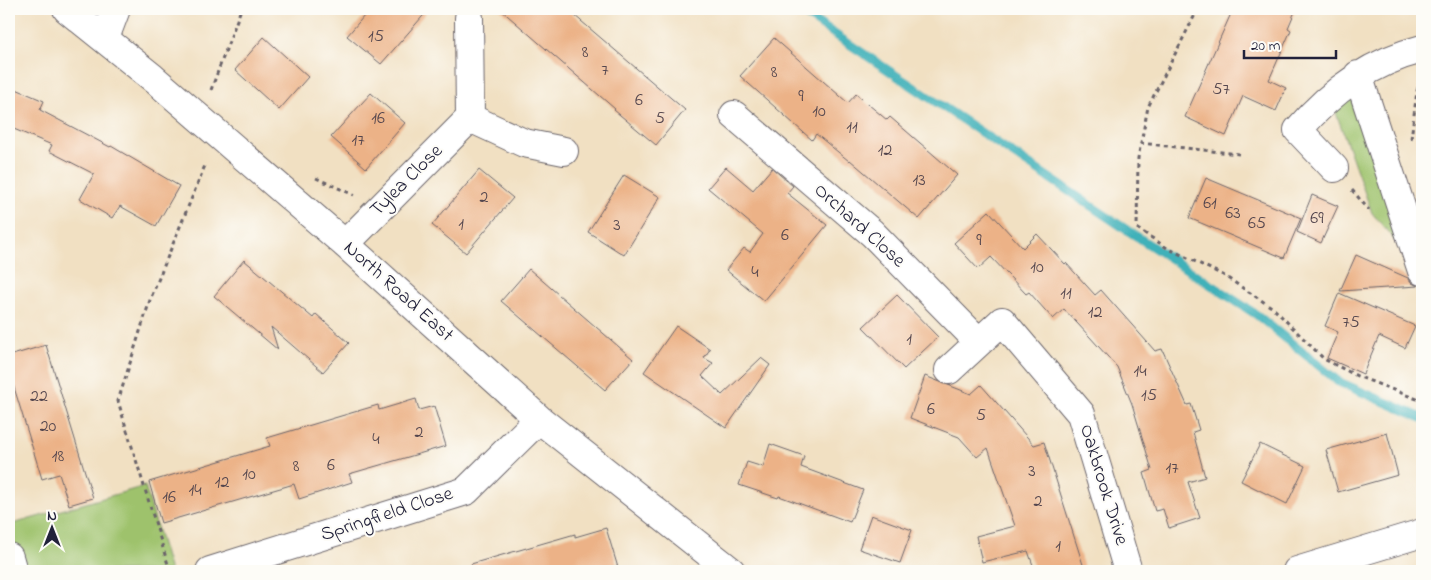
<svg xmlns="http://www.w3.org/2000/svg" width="1431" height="580" viewBox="0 0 1431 580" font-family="'Indie Flower',sans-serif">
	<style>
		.green { fill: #9ec26c; stroke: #607254 }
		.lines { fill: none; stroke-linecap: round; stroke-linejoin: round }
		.stream { stroke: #41b1b9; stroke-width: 9 }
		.building { fill: #ecb287 }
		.street-casing { stroke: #6a646a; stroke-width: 30 }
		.path { stroke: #6a646a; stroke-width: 3; stroke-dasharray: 4 4; stroke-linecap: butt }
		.street { stroke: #fff; stroke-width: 28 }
		.labels { text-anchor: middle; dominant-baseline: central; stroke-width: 4; stroke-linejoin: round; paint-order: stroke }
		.number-label { font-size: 18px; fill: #54464e }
		.street-label { font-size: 20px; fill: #22223b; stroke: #fdfcf7 }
	</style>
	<rect width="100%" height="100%" fill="#fdfcf7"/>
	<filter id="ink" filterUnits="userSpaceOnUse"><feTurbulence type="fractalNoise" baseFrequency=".02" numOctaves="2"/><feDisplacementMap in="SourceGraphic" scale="10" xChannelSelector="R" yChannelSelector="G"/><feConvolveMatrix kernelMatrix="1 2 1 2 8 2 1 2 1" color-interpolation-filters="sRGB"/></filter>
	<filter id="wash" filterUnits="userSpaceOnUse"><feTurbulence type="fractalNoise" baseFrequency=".0096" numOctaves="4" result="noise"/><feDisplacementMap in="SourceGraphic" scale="20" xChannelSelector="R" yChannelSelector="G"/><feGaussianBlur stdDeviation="1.12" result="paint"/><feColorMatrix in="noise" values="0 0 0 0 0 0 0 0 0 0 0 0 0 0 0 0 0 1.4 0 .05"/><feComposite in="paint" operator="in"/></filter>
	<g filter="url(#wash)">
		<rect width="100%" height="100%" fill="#f1e0c2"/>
		<path class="green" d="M 1358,75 L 1422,273 L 1372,213 L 1330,96 Z
			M 145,486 L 170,571 L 13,571 L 9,557 L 9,525 Z"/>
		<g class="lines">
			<path class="stream" d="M 797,9 L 1127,230 L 1257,315 L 1339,382 L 1422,418"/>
		</g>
		<g id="blocks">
			<path class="building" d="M 370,9 L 429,9 L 381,64 L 347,36 Z
				M 500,9 L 567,9 L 685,110 L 656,145 L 614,110 L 615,109 Z
				M 1233,9 L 1296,9 L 1288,28 L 1291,30 L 1269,80 L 1286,88 L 1276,111 L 1243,96 L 1226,136 L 1185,117 Z
				M 264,37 L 308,77 L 279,110 L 235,70 Z
				M 774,38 L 848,103 L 856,94 L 887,120 L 890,117 L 957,175 L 919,219 L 850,160 L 849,161 L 816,134 L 812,140 L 740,76 Z
				M 9,86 L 44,101 L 40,110 L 110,147 L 111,146 L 179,186 L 156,226 L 120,206 L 112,218 L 80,199 L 94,174 L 49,151 L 52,145 L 9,127 Z
				M 371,93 L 405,123 L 366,168 L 331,137 Z
				M 726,167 L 753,190 L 772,168 L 793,186 L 787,193 L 827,225 L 764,301 L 726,270 L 744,248 L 750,252 L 763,234 L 708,188 Z
				M 479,170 L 513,198 L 466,253 L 432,225 Z
				M 624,175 L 660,197 L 624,255 L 588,232 Z
				M 1206,178 L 1301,218 L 1284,258 L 1189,218 Z
				M 1312,195 L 1338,206 L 1321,243 L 1297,232 Z
				M 989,211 L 1023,248 L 1037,234 L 1065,264 L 1066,263 L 1095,295 L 1101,290 L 1155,351 L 1162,349 L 1187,405 L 1191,404 L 1199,430 L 1193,432 L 1205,477 L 1188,482 L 1200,518 L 1169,528 L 1163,509 L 1155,511 L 1144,473 L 1152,470 L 1132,404 L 1117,367 L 1089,336 L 1064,309 L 1053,319 L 1029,292 L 1026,294 L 991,257 L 978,269 L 954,243 Z
				M 1356,255 L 1408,278 L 1412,283 L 1418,286 L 1340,291 Z
				M 244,260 L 313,318 L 316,314 L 349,343 L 323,372 L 271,327 L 278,350 L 214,296 Z
				M 529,269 L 633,359 L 605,390 L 501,301 Z
				M 1339,293 L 1415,326 L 1405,348 L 1379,336 L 1363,374 L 1327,358 L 1338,332 L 1325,326 Z
				M 897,295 L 938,337 L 904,369 L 863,327 Z
				M 676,326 L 710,349 L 704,358 L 713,363 L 702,376 L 722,395 L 761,358 L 770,365 L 726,428 L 644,372 Z
				M 46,345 L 93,498 L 69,505 L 59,474 L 42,479 L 9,371 L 9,356 Z
				M 925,376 L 971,394 L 981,385 L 1034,445 L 1044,442 L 1085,571 L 1035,571 L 1028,551 L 982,562 L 976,536 L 1015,526 L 988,448 L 977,457 L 959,437 L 910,418 Z
				M 416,399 L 419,410 L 434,406 L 446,446 L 349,474 L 352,482 L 299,499 L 294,484 L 161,523 L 149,482 L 270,446 L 267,438 L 378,405 L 379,410 Z
				M 1387,433 L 1398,475 L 1338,492 L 1326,450 Z
				M 770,444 L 804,456 L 801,467 L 863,490 L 850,522 L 779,496 L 778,498 L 739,485 L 747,462 L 763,467 Z
				M 1260,444 L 1305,466 L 1287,504 L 1241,481 Z
				M 871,515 L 912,530 L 900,563 L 859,549 Z
				M 606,528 L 619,571 L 472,571 L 471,564 L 575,534 L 575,537 Z"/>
		</g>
	</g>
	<g filter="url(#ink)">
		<use href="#blocks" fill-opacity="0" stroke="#6a646a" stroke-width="1"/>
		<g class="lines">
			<defs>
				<path id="street" d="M 67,9 L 153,78 L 345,244 L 539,419 L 731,571
					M 105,38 L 116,9
					M 1358,75 L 1422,271
					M 734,115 L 872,233 L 979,342
					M 470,118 L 524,143 L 564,151
					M 1334,168 L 1298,130 C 1332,90 1371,62 1422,49
					M 345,244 L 470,118 L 469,18
					M 949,370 L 1002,321 L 1081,414 L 1128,571
					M 9,557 L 13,571
					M 210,571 L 466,491 L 539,419
					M 1297,571 L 1422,533"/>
			</defs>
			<use href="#street" class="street-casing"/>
			<path class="path" d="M 1198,9 L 1148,107 L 1138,158 L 1137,228 L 1167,248 L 1223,275 L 1273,308 L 1324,359 L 1357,376 L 1422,401
				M 211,90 L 241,9
				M 1411,139 L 1417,91 L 1421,79
				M 1140,143 L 1239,154
				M 316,178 L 354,195
				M 1352,190 L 1369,210
				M 170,571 L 118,401 L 150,300 L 206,163"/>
			<use href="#street" class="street"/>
		</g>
	</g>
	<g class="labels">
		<g class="number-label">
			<text x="376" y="37">15</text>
			<text x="585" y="53">8</text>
			<text x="605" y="71">7</text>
			<text x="774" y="73">8</text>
			<text x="1221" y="90">57</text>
			<text x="801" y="97">9</text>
			<text x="639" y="101">6</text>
			<text x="819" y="112">10</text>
			<text x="378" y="119">16</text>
			<text x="660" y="119">5</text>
			<text x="852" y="128">11</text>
			<text x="358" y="141">17</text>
			<text x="885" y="151">12</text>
			<text x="919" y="181">13</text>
			<text x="484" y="198">2</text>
			<text x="1210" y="204">61</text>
			<text x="1233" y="214">63</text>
			<text x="1317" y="219">69</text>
			<text x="1257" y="224">65</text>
			<text x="461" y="225">1</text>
			<text x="617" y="226">3</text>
			<text x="785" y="236">6</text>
			<text x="979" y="241">9</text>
			<text x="1037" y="268">10</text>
			<text x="755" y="273">4</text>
			<text x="1066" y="294">11</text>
			<text x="1095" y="313">12</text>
			<text x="1351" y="323">75</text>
			<text x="909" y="340">1</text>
			<text x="1140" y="372">14</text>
			<text x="1149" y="396">15</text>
			<text x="39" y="397">22</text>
			<text x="931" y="410">6</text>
			<text x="981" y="416">5</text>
			<text x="48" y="427">20</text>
			<text x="419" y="433">2</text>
			<text x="376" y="440">4</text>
			<text x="58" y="457">18</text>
			<text x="331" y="466">6</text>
			<text x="296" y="467">8</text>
			<text x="1172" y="469">17</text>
			<text x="1032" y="472">3</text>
			<text x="249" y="475">10</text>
			<text x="222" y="483">12</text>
			<text x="195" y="491">14</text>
			<text x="169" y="498">16</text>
			<text x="1038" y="502">2</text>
			<text x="1058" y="547">1</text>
		</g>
		<g class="street-label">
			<text transform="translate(407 181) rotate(-45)">Tylea Close</text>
			<text transform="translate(859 226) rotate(42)">Orchard Close</text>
			<text transform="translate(398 292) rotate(42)">North Road East</text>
			<text transform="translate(1103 485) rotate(73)">Oakbrook Drive</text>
			<text transform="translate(387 515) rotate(-18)">Springfield Close</text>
		</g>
	</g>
	<rect width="1431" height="580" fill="none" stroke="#fdfcf7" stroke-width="30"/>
	<g transform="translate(52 528)" stroke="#fdfcf7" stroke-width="4" paint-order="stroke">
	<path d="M0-4L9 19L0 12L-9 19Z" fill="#22223b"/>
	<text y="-8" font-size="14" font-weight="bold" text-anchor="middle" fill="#22223b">N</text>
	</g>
	<path d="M1244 50v8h92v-8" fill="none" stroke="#22223b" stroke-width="2.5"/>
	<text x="1251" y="50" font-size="15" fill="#22223b" stroke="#fdfcf7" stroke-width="4" paint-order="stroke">20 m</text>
</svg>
